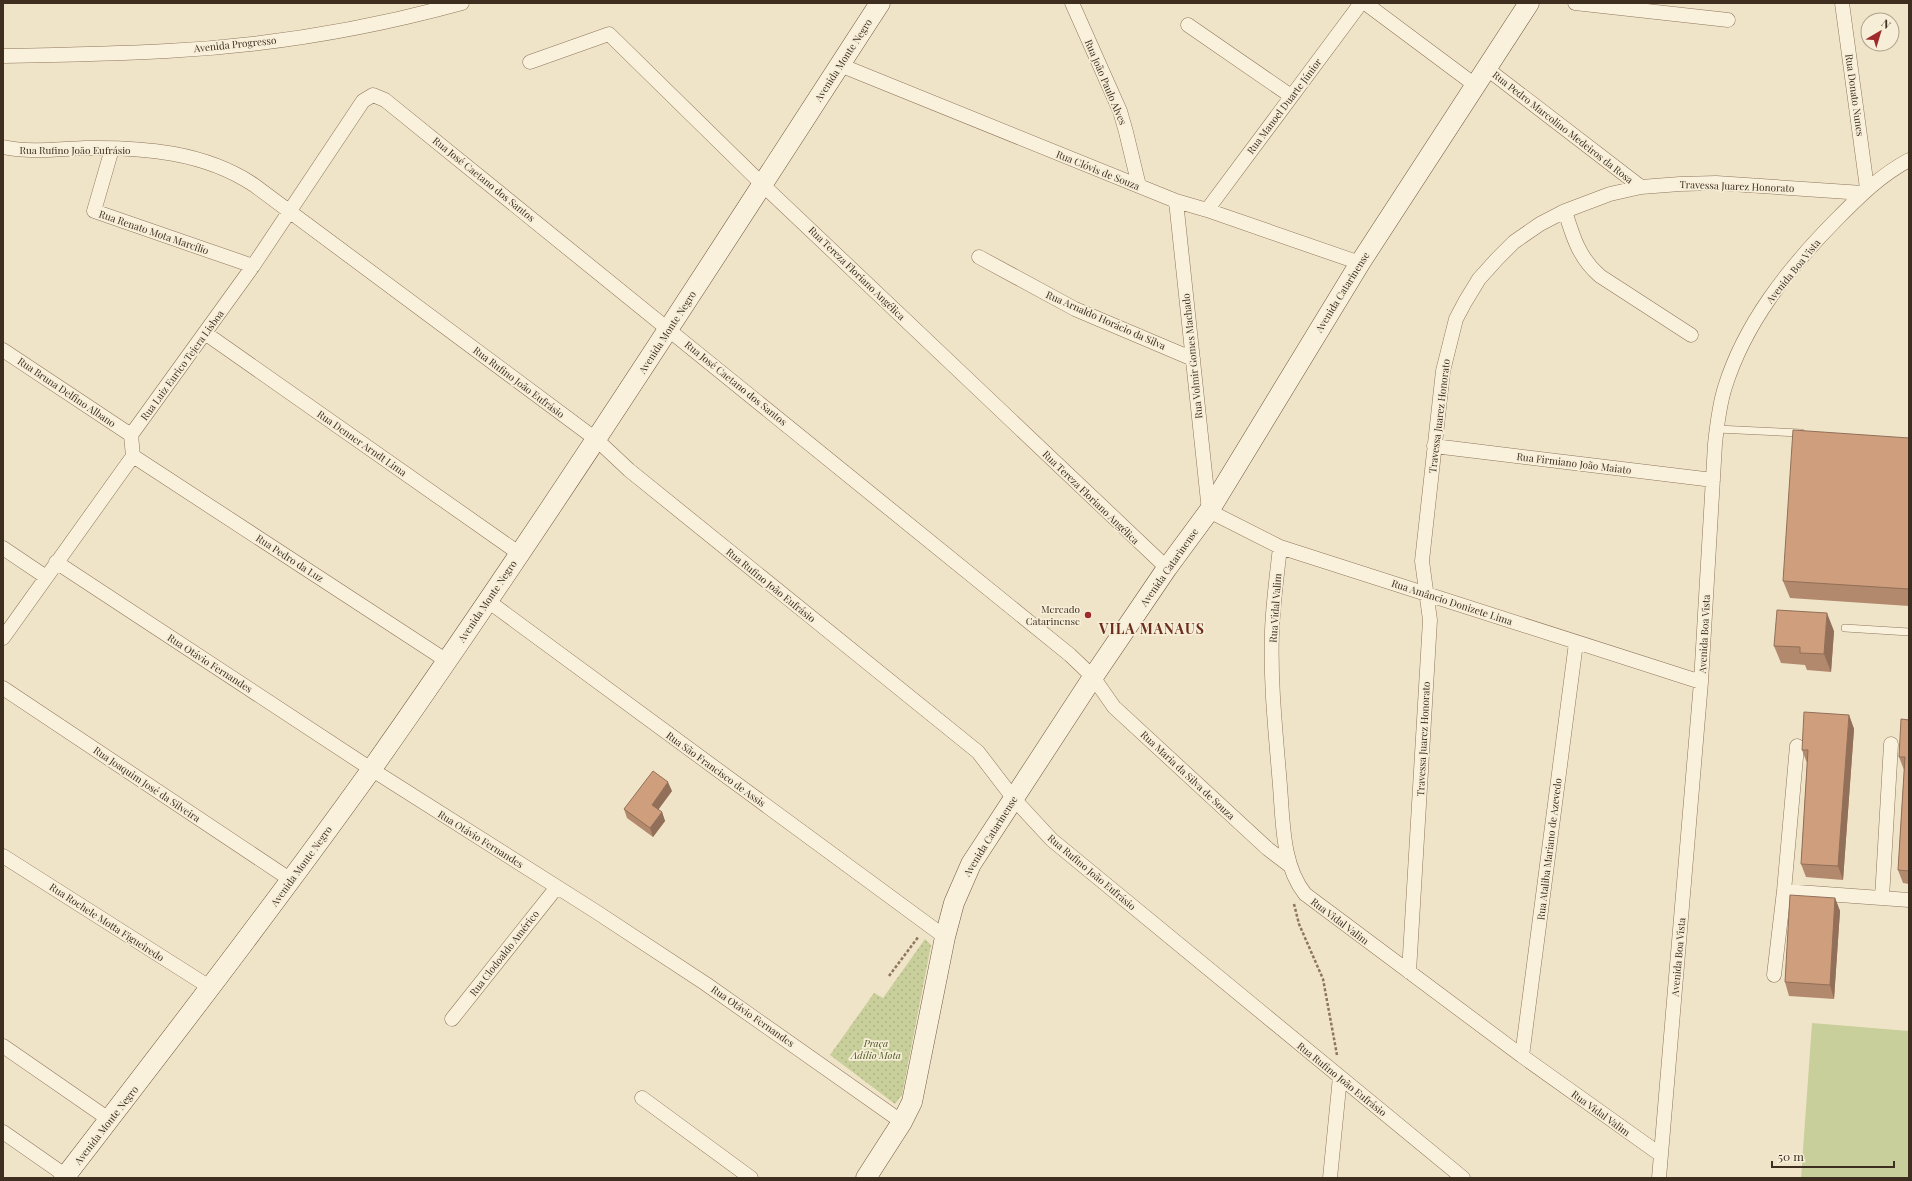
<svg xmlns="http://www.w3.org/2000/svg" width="1912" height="1181" viewBox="0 0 1912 1181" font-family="'Playfair Display',serif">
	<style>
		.grass { fill: #c9cf9b }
		.park { fill: url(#park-dots) }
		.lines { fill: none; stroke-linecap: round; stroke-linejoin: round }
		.lane-casing { stroke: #8d765c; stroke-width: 8 }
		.street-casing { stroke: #8d765c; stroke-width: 15 }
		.secondary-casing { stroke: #6f573f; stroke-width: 21 }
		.path { stroke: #8d765c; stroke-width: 2.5; stroke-dasharray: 3 2; stroke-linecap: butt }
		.lane { stroke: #faf1dc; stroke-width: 7 }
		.street { stroke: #faf1dc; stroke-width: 14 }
		.secondary { stroke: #faf1dc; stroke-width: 20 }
		.wall { fill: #b2896c }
		.shaded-wall { fill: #916f58 }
		.building { fill: #cf9f7d; stroke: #916f58 }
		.poi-dot { fill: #9e2a2b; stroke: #f7eed8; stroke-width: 1.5 }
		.labels { text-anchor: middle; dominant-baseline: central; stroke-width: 3.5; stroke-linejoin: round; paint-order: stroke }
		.street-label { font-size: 10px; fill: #3d2e20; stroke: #f7eed8 }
		.poi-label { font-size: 10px; fill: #3d2e20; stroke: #f7eed8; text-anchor: end }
		.park-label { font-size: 10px; font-style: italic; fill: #4d5a26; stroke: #f7eed8 }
		.district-label { font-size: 14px; font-weight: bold; letter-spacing: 1px; fill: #6b2e1e; stroke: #f7eed8 }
	</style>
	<defs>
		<pattern id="park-dots" width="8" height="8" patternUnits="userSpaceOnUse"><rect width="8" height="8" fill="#c9cf9b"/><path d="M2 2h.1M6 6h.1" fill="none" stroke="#aeb285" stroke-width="1.8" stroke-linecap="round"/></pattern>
	</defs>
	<rect width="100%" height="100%" fill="#f0e4c8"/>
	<path class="grass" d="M 1812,1023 L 1909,1031 L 1909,1178 L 1801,1178 Z"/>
	<path class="park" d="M 925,939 L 931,945 L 902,1095 L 895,1104 L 830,1055 L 874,993 L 883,998 Z"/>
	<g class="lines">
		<defs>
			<path id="lane" d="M 1717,429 L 1801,433
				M 1845,628 L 1909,632"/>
			<path id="street" d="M 1072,3 L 1120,111 L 1126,132 L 1139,186
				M 1365,3 L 1475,85
				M 1575,3 L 1728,20
				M 1842,3 L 1867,188
				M 1188,25 L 1291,96
				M 3,56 C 58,55 112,54 167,51 C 266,46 367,29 462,3
				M 530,62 L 609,34 L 763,185 L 1167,568
				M 840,65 L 1176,201 L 1207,210 L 1360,263
				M 1486,68 L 1641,187
				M 3,147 C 31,153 57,149 85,148 C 143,147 205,152 254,185 L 597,440 L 629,470 L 978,752 L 1014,799 L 1052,840 L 1463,1178
				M 112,149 L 94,211 L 253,266
				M 1176,201 L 1209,511 L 1280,547 L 1701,682
				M 1207,210 L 1361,3
				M 1565,211 C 1573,237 1579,258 1600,276 L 1691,335
				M 979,257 L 1075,309 L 1193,359
				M 205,333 L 520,554
				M 3,350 L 131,435
				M 1434,446 L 1713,480
				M 133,456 L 447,661
				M 1280,547 C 1277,575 1273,603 1272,631 C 1270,683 1276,735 1280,786 C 1283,822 1282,865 1305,894 L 1522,1056 L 1661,1155
				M 3,548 L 46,577
				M 56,562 L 371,769 L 595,911 L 706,984 L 902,1122
				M 488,601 L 945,937
				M 3,638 L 133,456 L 131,435 L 253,266 L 363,101 L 373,95 L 385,100 L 1070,655 L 1093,677 L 1114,707 L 1268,849 L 1289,865
				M 3,688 L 291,880
				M 3,856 L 211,988
				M 1784,891 L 1909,900
				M 1882,898 L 1891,744
				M 1409,972 L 1430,620 L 1422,561 L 1443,371 L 1456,319 L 1465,302 L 1479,279 L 1497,259 L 1514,242 L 1540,224 L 1565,211 L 1610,194 L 1641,187 L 1680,184 L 1716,183 L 1863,193
				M 1774,975 L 1784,891 L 1797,746
				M 452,1019 L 557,887
				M 3,1046 L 110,1120
				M 1522,1056 L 1576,643
				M 642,1098 L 751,1178
				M 3,1132 L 69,1178
				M 1330,1178 L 1340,1077
				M 1659,1178 L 1701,682 L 1715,444 C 1717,425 1719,406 1725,387 C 1745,323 1788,269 1834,222 C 1858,198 1879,176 1909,160"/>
			<path id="secondary" d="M 64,1178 C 168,1043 272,908 371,770 C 548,519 713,260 880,3
				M 866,1178 L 902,1122 L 912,1102 L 945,937 L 954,903 L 971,864 L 1093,677 L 1167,568 L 1209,511 L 1360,263 L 1529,3"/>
		</defs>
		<use href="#lane" class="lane-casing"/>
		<use href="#street" class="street-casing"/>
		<use href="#secondary" class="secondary-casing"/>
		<path class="path" d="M 1294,904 L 1299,924 L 1323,979 L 1337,1055
			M 889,976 L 919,936"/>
		<use href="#lane" class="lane"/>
		<use href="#street" class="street"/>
		<use href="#secondary" class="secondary"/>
	</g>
	<path class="wall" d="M 1909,438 L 1909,606 L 1790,598 L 1783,581 Z
		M 1834,631 L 1831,672 L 1807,670 L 1805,665 L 1781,663 L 1774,646 Z
		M 1849,715 L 1854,729 L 1843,880 L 1806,877 L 1801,864 L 1807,763 L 1802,750 Z
		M 1909,720 L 1909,884 L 1903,883 L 1898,870 L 1904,770 L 1899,757 Z
		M 672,791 L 658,810 L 662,812 L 665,821 L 653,837 L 627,818 L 624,809 Z
		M 1835,898 L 1840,911 L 1834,999 L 1789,996 L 1785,982 Z"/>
	<path class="shaded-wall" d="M 1827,613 L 1834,631 L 1831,672 L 1824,654 Z
		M 1849,715 L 1854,729 L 1843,880 L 1838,866 Z
		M 668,782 L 672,791 L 655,814 L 652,805 Z
		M 662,812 L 665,821 L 653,837 L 650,828 Z
		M 1835,898 L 1840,911 L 1834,999 L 1830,985 Z"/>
	<path class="building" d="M 1793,430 L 1909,438 L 1909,589 L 1783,581 Z
		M 1777,610 L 1827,613 L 1824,654 L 1800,653 L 1800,647 L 1774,646 Z
		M 1804,712 L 1849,715 L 1838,866 L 1801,864 L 1808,750 L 1802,750 Z
		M 1901,719 L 1909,720 L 1909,871 L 1898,870 L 1905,757 L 1899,757 Z
		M 653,771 L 668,782 L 652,805 L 662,812 L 650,828 L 624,809 Z
		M 1790,895 L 1835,898 L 1830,985 L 1785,982 Z"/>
	<circle class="poi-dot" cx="1088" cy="615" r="4"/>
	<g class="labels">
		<g class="street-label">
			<text transform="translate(235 44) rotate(-6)">Avenida Progresso</text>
			<text transform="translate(843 60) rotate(-57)">Avenida Monte Negro</text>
			<text transform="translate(1106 82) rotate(67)">Rua João Paulo Alves</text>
			<text transform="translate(1855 95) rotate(82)">Rua Donato Nunes</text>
			<text transform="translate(1284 106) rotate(-53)">Rua Manoel Duarte Júnior</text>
			<text transform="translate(1563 127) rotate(38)">Rua Pedro Marcolino Medeiros da Rosa</text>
			<text x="75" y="150">Rua Rufino João Eufrásio</text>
			<text transform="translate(1098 170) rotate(22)">Rua Clóvis de Souza</text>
			<text transform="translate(484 179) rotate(39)">Rua José Caetano dos Santos</text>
			<text transform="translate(1737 186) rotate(2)">Travessa Juarez Honorato</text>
			<text transform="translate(154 232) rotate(19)">Rua Renato Mota Marcílio</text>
			<text transform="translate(1793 271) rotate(-51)">Avenida Boa Vista</text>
			<text transform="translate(857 273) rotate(44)">Rua Tereza Floriano Angélica</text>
			<text transform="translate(1342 292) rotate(-58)">Avenida Catarinense</text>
			<text transform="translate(1106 320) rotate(24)">Rua Arnaldo Horácio da Silva</text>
			<text transform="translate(667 332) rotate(-57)">Avenida Monte Negro</text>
			<text transform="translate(1192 356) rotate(-96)">Rua Volmir Gomes Machado</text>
			<text transform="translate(182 365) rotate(-54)">Rua Luiz Eurico Tejera Lisboa</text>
			<text transform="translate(519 382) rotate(37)">Rua Rufino João Eufrásio</text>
			<text transform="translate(736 383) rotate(39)">Rua José Caetano dos Santos</text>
			<text transform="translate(67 392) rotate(34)">Rua Bruna Delfino Albano</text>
			<text transform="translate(1439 416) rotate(-83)">Travessa Juarez Honorato</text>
			<text transform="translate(362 443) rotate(35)">Rua Denner Arndt Lima</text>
			<text transform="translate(1574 463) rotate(7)">Rua Firmiano João Maiato</text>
			<text transform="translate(1091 497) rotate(44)">Rua Tereza Floriano Angélica</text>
			<text transform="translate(290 558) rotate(33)">Rua Pedro da Luz</text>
			<text transform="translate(1169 567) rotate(-55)">Avenida Catarinense</text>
			<text transform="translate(771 585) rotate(39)">Rua Rufino João Eufrásio</text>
			<text transform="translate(487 601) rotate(-56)">Avenida Monte Negro</text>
			<text transform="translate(1452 602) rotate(18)">Rua Amâncio Donizete Lima</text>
			<text transform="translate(1275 608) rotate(-86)">Rua Vidal Valim</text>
			<text transform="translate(1704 634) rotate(-87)">Avenida Boa Vista</text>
			<text transform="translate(210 663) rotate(33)">Rua Otávio Fernandes</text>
			<text transform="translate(1423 739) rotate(-87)">Travessa Juarez Honorato</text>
			<text transform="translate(716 769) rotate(36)">Rua São Francisco de Assis</text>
			<text transform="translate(1188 775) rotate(43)">Rua Maria da Silva de Souza</text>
			<text transform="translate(147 784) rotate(34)">Rua Joaquim José da Silveira</text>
			<text transform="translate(990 836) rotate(-58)">Avenida Catarinense</text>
			<text transform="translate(481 839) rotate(32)">Rua Otávio Fernandes</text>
			<text transform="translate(1549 849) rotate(-83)">Rua Ataliba Mariano de Azevedo</text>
			<text transform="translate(301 866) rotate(-54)">Avenida Monte Negro</text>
			<text transform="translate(1092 872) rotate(40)">Rua Rufino João Eufrásio</text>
			<text transform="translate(1340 921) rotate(37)">Rua Vidal Valim</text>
			<text transform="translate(107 922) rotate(33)">Rua Rochele Motta Figueiredo</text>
			<text transform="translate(504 953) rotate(-52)">Rua Clodoaldo Américo</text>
			<text transform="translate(1678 957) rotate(-85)">Avenida Boa Vista</text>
			<text transform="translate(753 1016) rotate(35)">Rua Otávio Fernandes</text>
			<text transform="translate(1342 1079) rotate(39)">Rua Rufino João Eufrásio</text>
			<text transform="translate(1601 1113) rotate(36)">Rua Vidal Valim</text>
			<text transform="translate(106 1125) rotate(-52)">Avenida Monte Negro</text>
		</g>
		<g class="poi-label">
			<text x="1080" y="609">Mercado<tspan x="1080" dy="12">Catarinense</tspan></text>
		</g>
		<g class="park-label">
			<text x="876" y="1043">Praça<tspan x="876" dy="12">Adílio Mota</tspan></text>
		</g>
		<g class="district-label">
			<text x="1152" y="628">VILA MANAUS</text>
		</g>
	</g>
	<rect width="1912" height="1181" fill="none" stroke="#3d2e20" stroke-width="8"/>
	<g transform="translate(1880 32) rotate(38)"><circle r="19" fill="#f7eed8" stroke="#ada18e"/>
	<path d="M0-3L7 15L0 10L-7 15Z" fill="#9e2a2b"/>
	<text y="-6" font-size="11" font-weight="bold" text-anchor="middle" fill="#3d2e20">N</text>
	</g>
	<path d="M1772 1161v6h122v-6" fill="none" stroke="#3d2e20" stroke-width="2"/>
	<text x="1778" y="1161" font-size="12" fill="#3d2e20" stroke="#f7eed8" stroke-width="3" paint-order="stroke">50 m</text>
</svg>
